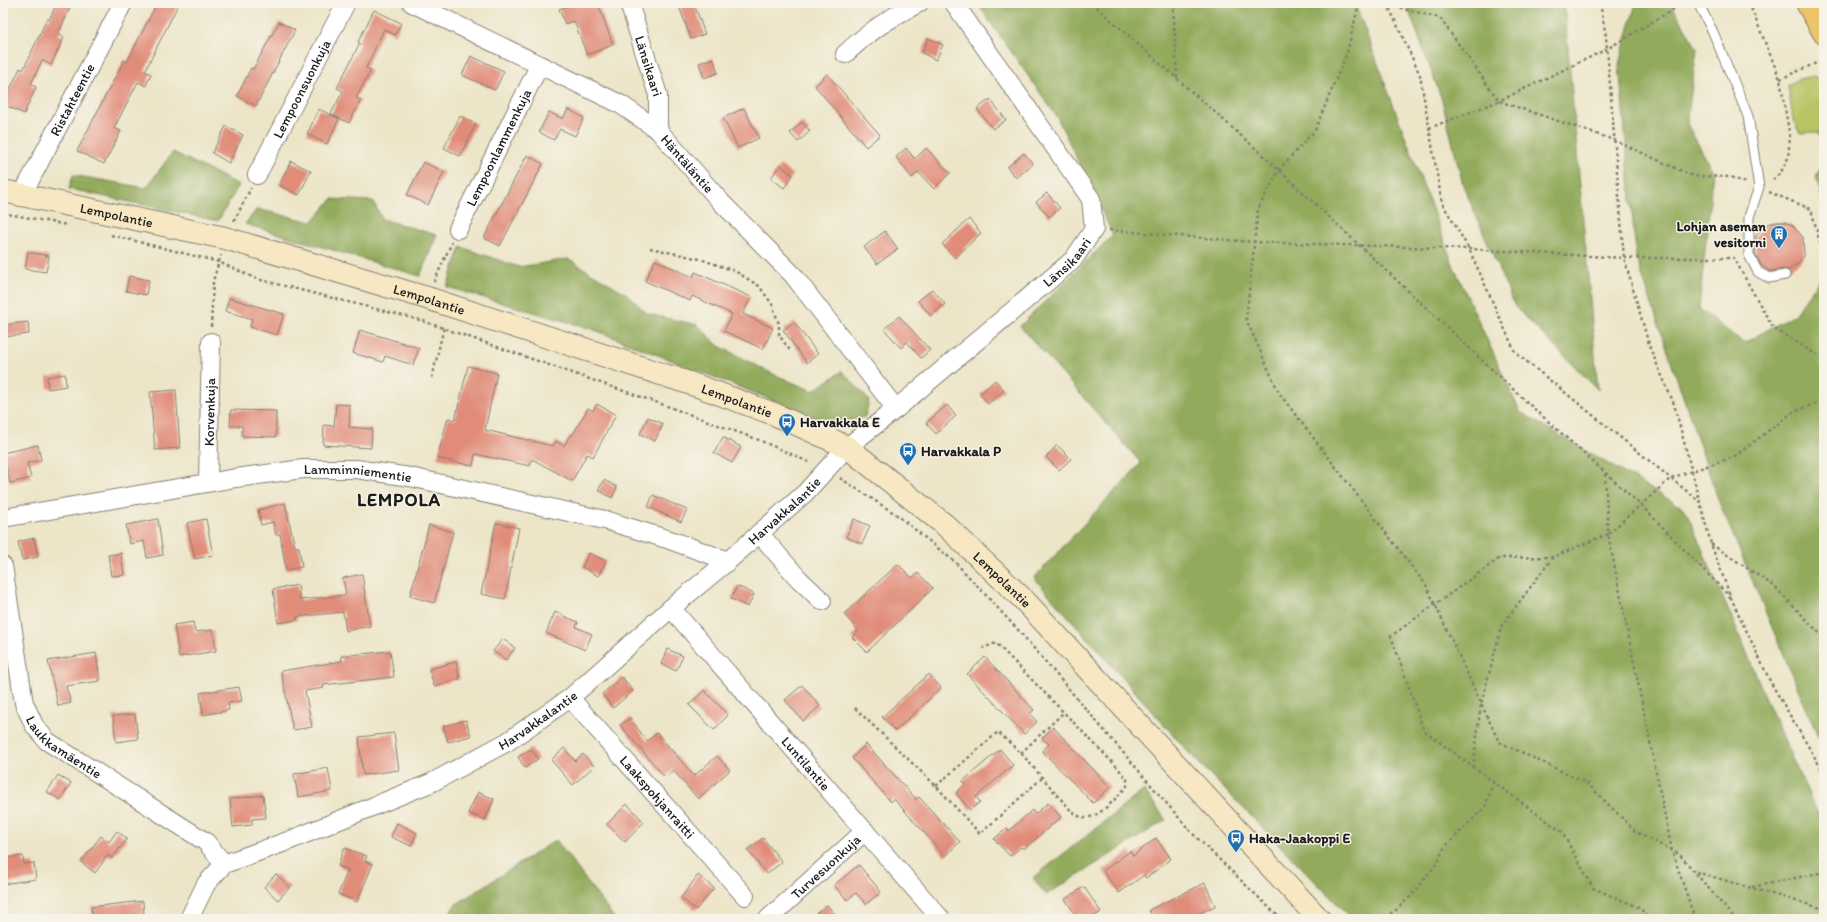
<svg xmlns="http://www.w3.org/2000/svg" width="1827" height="922" viewBox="0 0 1827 922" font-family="Itim,sans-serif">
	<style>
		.green { fill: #b8c466; stroke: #6a7041 }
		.forest { fill: #92aa5b; stroke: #57633c }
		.building { fill: #e18c79 }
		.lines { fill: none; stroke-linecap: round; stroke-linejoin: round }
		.lane-casing { stroke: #848072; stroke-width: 11 }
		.street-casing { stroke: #848072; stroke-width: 20 }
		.secondary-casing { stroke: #848072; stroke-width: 24 }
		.highway-casing { stroke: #848072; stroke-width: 24 }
		.path { stroke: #848072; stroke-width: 2.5; stroke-dasharray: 3 3; stroke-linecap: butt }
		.lane { stroke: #fff; stroke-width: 9 }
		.street { stroke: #fff; stroke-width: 18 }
		.secondary { stroke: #f7e8c3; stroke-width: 22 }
		.highway { stroke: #ecc569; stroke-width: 22 }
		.labels { text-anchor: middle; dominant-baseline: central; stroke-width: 3; stroke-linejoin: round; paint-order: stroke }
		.street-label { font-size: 14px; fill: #1c1c1c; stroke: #f7f3e8 }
		.poi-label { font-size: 14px; font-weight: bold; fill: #1c1c1c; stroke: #f7f3e8; text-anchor: start }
		.district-label { font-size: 18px; font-weight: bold; letter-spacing: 1px; fill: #1c1c1c; stroke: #f7f3e8 }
	</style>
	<rect width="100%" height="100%" fill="#f7f3e8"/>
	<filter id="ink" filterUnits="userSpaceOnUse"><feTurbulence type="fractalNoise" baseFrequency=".025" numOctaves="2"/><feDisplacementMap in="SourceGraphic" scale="8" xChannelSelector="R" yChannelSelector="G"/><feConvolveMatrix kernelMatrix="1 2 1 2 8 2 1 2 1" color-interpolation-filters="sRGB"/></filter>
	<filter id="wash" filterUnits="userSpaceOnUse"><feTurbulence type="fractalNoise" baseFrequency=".012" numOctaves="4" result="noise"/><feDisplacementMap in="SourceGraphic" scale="16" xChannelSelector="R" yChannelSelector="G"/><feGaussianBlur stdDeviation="0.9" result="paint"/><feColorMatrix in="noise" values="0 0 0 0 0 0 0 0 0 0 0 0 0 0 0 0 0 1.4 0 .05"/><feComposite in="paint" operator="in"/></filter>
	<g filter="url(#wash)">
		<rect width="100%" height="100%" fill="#ece5c8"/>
		<path class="green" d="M 1814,76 L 1824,82 L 1824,145 L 1817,132 L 1800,133 L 1793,120 L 1788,85 L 1799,79 Z"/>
		<path class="forest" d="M 977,3 L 1355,3 L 1454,267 L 1520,412 L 1685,509 L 1783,738 L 1824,827 L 1824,919 L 1352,919 L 1191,755 L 1034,578 L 1141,463 L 1020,326 L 1113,235 L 1057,117 Z
			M 1406,3 L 1564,3 L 1598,390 L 1515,307 L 1463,185 L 1442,100 Z
			M 1636,3 L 1671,3 L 1697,49 L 1687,124 L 1713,171 L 1699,309 L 1744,343 L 1794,315 L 1824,273 L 1824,745 L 1817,734 L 1719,502 L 1636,258 L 1619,64 Z
			M 173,152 L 239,185 L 218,221 L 69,189 L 73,175 L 146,188 Z
			M 1824,161 L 1824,204 L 1816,177 Z
			M 332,199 L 373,201 L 382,219 L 437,235 L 420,276 L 245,224 L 257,209 L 312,222 Z
			M 461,247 L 519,267 L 568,259 L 627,294 L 648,314 L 698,325 L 719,346 L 773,374 L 813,391 L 842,371 L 869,400 L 865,417 L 833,424 L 592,329 L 447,287 Z
			M 1144,790 L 1166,820 L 1046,895 L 1033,878 Z
			M 556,840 L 615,919 L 445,919 L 455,905 Z"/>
		<g id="blocks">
			<path class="building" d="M 57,3 L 72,3 L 58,35 L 64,37 L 51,65 L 42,60 L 31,84 L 36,87 L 24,114 L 3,104 L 20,68 L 23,70 L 47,19 L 49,20 Z
				M 157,3 L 179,3 L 145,71 L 151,74 L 146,86 L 138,82 L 114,128 L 121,131 L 104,164 L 77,151 L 124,60 L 127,62 Z
				M 576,3 L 598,3 L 613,45 L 587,55 L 574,21 L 565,24 L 559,9 Z
				M 694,4 L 705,34 L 691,39 L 680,9 Z
				M 374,10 L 401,23 L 395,35 L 384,29 L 366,68 L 371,70 L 356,98 L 361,100 L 349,123 L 331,114 L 343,91 L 337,88 L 360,43 L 358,42 Z
				M 279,22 L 295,30 L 256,106 L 237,96 L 251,68 L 253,69 Z
				M 928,38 L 943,45 L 936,60 L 922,53 Z
				M 471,56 L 504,71 L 495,90 L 462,75 Z
				M 713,58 L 718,73 L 704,78 L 699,63 Z
				M 827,74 L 880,135 L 866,147 L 815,86 Z
				M 990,99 L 1006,120 L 993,129 L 977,109 Z
				M 744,108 L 759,138 L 738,148 L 723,118 Z
				M 319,109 L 339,119 L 327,144 L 307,134 Z
				M 568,109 L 584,118 L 575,136 L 560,129 L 554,140 L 539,132 L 549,112 L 563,119 Z
				M 460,116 L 476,124 L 460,156 L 444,148 Z
				M 802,122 L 810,131 L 798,142 L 790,133 Z
				M 226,126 L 243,135 L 229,163 L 212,153 Z
				M 906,148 L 915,159 L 926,148 L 950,173 L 934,189 L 918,172 L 912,178 L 896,157 Z
				M 1024,153 L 1033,164 L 1016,178 L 1007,167 Z
				M 527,155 L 543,164 L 500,246 L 484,238 Z
				M 291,161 L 311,171 L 299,195 L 279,185 Z
				M 423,162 L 444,172 L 428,205 L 407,195 Z
				M 780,165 L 793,175 L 784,188 L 771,178 Z
				M 1047,193 L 1060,208 L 1049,217 L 1036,202 Z
				M 969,219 L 981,233 L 955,258 L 942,244 Z
				M 1776,222 L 1784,222 L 1792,225 L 1803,237 L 1804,254 L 1800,262 L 1789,270 L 1784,269 L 1770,271 L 1761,265 L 1755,254 L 1756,236 L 1768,224 Z
				M 885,231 L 898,249 L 877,264 L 864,247 Z
				M 28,252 L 49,256 L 46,272 L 25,269 Z
				M 655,260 L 693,277 L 695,272 L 751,297 L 743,314 L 773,328 L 763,349 L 724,331 L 732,314 L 692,296 L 690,301 L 645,281 Z
				M 129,276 L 149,280 L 146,295 L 126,291 Z
				M 932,289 L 945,304 L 931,316 L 918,301 Z
				M 229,298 L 284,314 L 277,335 L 250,327 L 252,319 L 225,311 Z
				M 899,316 L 930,350 L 921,358 L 907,342 L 901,348 L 884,329 Z
				M 28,322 L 29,334 L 3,337 L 3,325 Z
				M 794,322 L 818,354 L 807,363 L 783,330 Z
				M 360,330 L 419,348 L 413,365 L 385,356 L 383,362 L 353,353 Z
				M 468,366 L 497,373 L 485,430 L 553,446 L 556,441 L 564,446 L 570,435 L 572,436 L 588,408 L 593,411 L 597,404 L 616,415 L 593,457 L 587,454 L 572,481 L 532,459 L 530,466 L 475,454 L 473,466 L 437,458 L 448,418 L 455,420 Z
				M 65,374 L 66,386 L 48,389 L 47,377 Z
				M 995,380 L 1004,390 L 988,404 L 980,394 Z
				M 176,390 L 180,448 L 155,450 L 150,392 Z
				M 336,404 L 350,405 L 349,427 L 372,429 L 371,448 L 323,445 L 324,425 L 334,426 Z
				M 947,405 L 956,416 L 936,434 L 926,423 Z
				M 231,410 L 276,411 L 276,437 L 242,436 L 242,426 L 230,426 Z
				M 648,417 L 663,424 L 655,441 L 640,434 Z
				M 723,437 L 741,447 L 732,463 L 714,453 Z
				M 38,445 L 41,460 L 27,463 L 31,478 L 10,483 L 3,453 Z
				M 1057,445 L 1071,459 L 1059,470 L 1046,457 Z
				M 604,480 L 617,487 L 612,498 L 598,490 Z
				M 653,495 L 687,510 L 681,522 L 648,507 Z
				M 285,503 L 295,547 L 299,547 L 302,567 L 286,570 L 280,534 L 276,535 L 273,522 L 261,525 L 258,510 Z
				M 158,519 L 163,555 L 147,558 L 144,541 L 130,544 L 126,525 Z
				M 206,519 L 213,555 L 195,559 L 187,523 Z
				M 854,519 L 870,526 L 862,544 L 846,537 Z
				M 496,523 L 519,528 L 505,599 L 481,594 Z
				M 429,525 L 453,532 L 434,603 L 410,596 Z
				M 34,538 L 38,557 L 22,560 L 18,542 Z
				M 121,553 L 124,575 L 111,576 L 108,555 Z
				M 589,553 L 606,561 L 598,576 L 582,567 Z
				M 898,564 L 912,578 L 918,573 L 933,588 L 867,652 L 852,637 L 858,631 L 844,614 Z
				M 362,574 L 370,626 L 346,631 L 343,612 L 296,617 L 297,620 L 278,623 L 273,589 L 298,585 L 300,600 L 346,595 L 343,578 Z
				M 737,586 L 754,594 L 748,607 L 731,599 Z
				M 555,612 L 578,622 L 576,627 L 592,634 L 585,650 L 546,633 Z
				M 193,622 L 195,632 L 213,630 L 216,651 L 179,657 L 174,625 Z
				M 503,639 L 515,648 L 506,660 L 493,651 Z
				M 667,649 L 683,656 L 676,671 L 661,664 Z
				M 390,651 L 394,677 L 323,685 L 324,688 L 305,691 L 312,727 L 293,730 L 281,671 L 342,661 L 341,656 Z
				M 96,653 L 100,681 L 66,686 L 71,703 L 58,706 L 48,661 Z
				M 985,657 L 1034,710 L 1030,714 L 1037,722 L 1024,734 L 967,674 Z
				M 456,662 L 460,679 L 434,686 L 429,669 Z
				M 929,674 L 941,688 L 895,731 L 882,717 Z
				M 622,677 L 633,691 L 613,708 L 602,694 Z
				M 802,685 L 820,706 L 803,721 L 785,700 Z
				M 239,687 L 242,701 L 228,703 L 229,710 L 203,715 L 200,693 Z
				M 704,690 L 728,715 L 714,730 L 689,705 Z
				M 135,714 L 138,739 L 116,742 L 113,716 Z
				M 630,718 L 647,741 L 657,733 L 694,776 L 717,756 L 730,770 L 698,799 L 673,770 L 665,777 L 620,725 Z
				M 466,720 L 471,736 L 448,742 L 443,726 Z
				M 1053,727 L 1110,787 L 1093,803 L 1042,751 L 1049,744 L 1042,738 Z
				M 394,733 L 399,770 L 363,775 L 359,737 Z
				M 866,744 L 916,799 L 919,797 L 960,842 L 945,856 L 894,799 L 891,802 L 852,758 Z
				M 564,748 L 575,761 L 583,754 L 594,766 L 573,785 L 551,760 Z
				M 531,749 L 538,759 L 525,768 L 518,757 Z
				M 1000,749 L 1013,765 L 976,797 L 980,802 L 970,810 L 956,793 L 965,784 L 963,781 Z
				M 328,768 L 332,791 L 298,797 L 294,774 Z
				M 58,775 L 71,783 L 60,800 L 47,792 Z
				M 478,792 L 494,799 L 485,820 L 468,813 Z
				M 263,795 L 266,818 L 252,819 L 252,825 L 233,827 L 230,799 Z
				M 1048,803 L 1061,817 L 1024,849 L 1021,847 L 1010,856 L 994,839 L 1007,828 L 1009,831 L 1032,810 L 1035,814 Z
				M 627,804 L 644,822 L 625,842 L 607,824 Z
				M 397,823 L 417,833 L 411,846 L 391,837 Z
				M 117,831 L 127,839 L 112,858 L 108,855 L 95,873 L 81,862 L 101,836 L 109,842 Z
				M 763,838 L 782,862 L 767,874 L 747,850 Z
				M 1156,838 L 1171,859 L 1146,878 L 1144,875 L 1119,893 L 1103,871 L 1130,851 L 1133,856 Z
				M 344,848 L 367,856 L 365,861 L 373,864 L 357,902 L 338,894 L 348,870 L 338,866 Z
				M 23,856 L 24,864 L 34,863 L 36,879 L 3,884 L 3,858 Z
				M 859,865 L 881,892 L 866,904 L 856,893 L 847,900 L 834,885 Z
				M 276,874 L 290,887 L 278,900 L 264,887 Z
				M 698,875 L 714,888 L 696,910 L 681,898 Z
				M 1205,883 L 1215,906 L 1188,919 L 1153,919 L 1149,910 Z
				M 1084,887 L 1101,912 L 1091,919 L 1078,919 L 1065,899 Z
				M 143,901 L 144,914 L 130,916 L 130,919 L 93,919 L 91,907 Z
				M 827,905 L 839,919 L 809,919 Z"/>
		</g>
	</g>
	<g filter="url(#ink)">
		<use href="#blocks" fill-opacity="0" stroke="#848072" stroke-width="1"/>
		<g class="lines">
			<defs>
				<path id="lane" d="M 1698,3 L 1713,32 L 1748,116 L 1759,187 L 1749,217 L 1749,255 L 1758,272 L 1769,278 L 1785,275"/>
				<g id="street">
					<path id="s1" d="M 412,3 L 620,104 L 658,130 L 721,202 L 793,275 L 896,409"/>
					<path id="s2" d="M 629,3 L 658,95 L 658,130"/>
					<path d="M 845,54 C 868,32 890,17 919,3"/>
					<path id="s3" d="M 257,175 L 346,3"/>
					<path id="s4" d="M 21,197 L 123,3"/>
					<path id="s5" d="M 458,229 L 539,66"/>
					<path id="s6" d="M 208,482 L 211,342"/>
					<path id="s7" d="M 3,518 L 236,478 L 303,469 L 356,469 L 410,477 L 605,520 L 670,540 L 728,561"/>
					<path d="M 759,533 L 798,578 L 822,601"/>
					<path id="s8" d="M 3,566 L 24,703 L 34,725 L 47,741 L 206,842 L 224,864"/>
					<path id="s9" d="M 671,608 L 941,919"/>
					<path id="s10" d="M 570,698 L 745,896"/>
					<path id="s11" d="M 189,919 L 206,884 L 224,864 L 288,841 L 433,782 L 507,742 L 570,698 L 671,608 L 728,561 L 805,493 L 847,447 L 896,409 L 1073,260 L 1094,229 L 1091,199 L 954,3"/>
					<path id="s12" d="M 768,919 L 865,831"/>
				</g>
				<g id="secondary">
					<path id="s13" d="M 3,191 L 225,238 L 427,298 L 698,386 L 774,414 L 847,447 L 945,525 L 1023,599 L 1319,919"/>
				</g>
				<path id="highway" d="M 1807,3 L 1824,33"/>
			</defs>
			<use href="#lane" class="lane-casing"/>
			<use href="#street" class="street-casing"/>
			<use href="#secondary" class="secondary-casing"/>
			<use href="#highway" class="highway-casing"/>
			<path class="path" d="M 1092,3 L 1264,156 L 1530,405 L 1641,505 L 1731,598
				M 1173,3 L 1177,78
				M 1359,3 L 1347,53 L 1315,130 L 1279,170 L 1258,209 L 1246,319 L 1279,393 L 1426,585 L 1499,742 L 1587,783 L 1636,832 L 1680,855 L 1735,919
				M 1387,3 L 1420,75 L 1442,203 L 1469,249 L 1515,352 L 1699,501
				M 1600,3 L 1606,36 L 1624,258 L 1650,348 L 1674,404 L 1711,544 L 1731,598 L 1771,683 L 1824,773
				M 1749,3 L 1780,79 L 1790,137 L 1788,158 L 1781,172 L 1771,182
				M 1388,5 L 1440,18 L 1499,101 L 1614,140 L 1693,176 L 1731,177 L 1746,183
				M 1780,79 L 1823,60
				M 1429,128 L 1499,101 L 1607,49 L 1684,3
				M 1769,192 L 1811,209 L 1824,258
				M 3,213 L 67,225
				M 234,221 L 251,188
				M 1109,230 L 1254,242 L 1469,249 L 1624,258 L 1734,258 L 1773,328 L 1824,359
				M 111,235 L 219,262 L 257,279 L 420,320 L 664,405 L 759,440 L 811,463
				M 650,248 L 700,259 L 735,271 L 759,286 L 772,304 L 779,324 L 779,335 L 791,352
				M 434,282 L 452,242
				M 211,327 L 213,281 L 221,255
				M 432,378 L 444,327
				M 840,478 L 897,515 L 955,562 L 1020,632 L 1192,833 L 1281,919
				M 1711,544 L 1774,586 L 1824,638
				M 1553,557 L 1500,558 L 1391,636 L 1424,731 L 1562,832 L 1593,888 L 1640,908 L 1649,919
				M 855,708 L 936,786 L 980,834 L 1042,778
				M 1021,753 L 1063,713
				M 1473,768 L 1481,704 L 1502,625 L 1553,557 L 1608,534 L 1605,472
				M 936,786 L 998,732 L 1021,753 L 1072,812 C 1075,813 1078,816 1081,817 C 1097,822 1118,796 1127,786 L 1127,779 L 1117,767 L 996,643 L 983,648
				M 1696,872 L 1824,909
				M 1752,887 L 1824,872
				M 1379,919 L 1395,911 L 1414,893 L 1438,861 L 1444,848 L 1485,807 L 1493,783
				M 1695,919 L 1672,851 L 1608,534 L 1671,478 L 1734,457 L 1793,412 L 1824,400"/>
			<use href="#lane" class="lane"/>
			<use href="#street" class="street"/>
			<use href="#secondary" class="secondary"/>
			<use href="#highway" class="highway"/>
		</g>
	</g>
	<defs>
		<symbol id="building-pin" viewBox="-11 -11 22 30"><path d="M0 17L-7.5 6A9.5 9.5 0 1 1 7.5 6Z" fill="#1f6fb2" stroke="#f7f3e8"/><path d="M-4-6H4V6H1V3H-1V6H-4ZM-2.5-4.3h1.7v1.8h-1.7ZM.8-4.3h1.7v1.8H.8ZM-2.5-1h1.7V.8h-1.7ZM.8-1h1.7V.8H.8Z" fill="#fff"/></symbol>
		<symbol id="bus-pin" viewBox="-11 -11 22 30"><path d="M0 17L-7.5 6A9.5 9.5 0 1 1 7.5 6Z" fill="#1f6fb2" stroke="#f7f3e8"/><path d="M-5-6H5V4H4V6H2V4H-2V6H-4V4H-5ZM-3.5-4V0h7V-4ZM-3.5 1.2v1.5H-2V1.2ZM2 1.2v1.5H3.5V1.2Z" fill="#fff"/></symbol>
	</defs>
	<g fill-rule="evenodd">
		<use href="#building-pin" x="1769" y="224" width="20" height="27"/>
		<use href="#bus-pin" x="777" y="412" width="20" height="27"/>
		<use href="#bus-pin" x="898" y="441" width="20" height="27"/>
		<use href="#bus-pin" x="1226" y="828" width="20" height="27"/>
	</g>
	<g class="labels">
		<g class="street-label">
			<text stroke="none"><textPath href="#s2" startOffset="66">Länsikaari</textPath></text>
			<text stroke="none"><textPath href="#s3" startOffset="97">Lempoonsuonkuja</textPath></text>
			<text stroke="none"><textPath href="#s4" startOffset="110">Ristahteentie</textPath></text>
			<text stroke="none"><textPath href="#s5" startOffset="91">Lempoonlammenkuja</textPath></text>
			<text stroke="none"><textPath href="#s1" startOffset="322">Häntäläntie</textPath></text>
			<text stroke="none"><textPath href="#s13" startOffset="116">Lempolantie</textPath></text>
			<text stroke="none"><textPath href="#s11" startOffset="1113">Länsikaari</textPath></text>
			<text stroke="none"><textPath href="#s13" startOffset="440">Lempolantie</textPath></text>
			<text stroke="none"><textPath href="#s13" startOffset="764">Lempolantie</textPath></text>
			<text stroke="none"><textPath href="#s6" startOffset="70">Korvenkuja</textPath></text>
			<text stroke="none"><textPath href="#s7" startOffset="359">Lamminniementie</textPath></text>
			<text stroke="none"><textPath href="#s11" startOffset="736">Harvakkalantie</textPath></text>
			<text stroke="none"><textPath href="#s13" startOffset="1088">Lempolantie</textPath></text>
			<text stroke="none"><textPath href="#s11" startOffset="412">Harvakkalantie</textPath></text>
			<text stroke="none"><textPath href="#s8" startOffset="200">Laukkamäentie</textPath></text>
			<text stroke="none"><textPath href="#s9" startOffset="206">Luntilantie</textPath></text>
			<text stroke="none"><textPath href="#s10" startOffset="132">Laakspohjanraitti</textPath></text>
			<text stroke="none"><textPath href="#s12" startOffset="78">Turvesuonkuja</textPath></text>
		</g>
		<g class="poi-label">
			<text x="1766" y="226" text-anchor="end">Lohjan aseman<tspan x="1766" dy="16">vesitorni</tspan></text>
			<text x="800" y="422">Harvakkala E</text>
			<text x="921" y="451">Harvakkala P</text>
			<text x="1249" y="838">Haka-Jaakoppi E</text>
		</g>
		<g class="district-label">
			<text x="399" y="500">LEMPOLA</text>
		</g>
	</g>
	<rect width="1827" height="922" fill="none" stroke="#f7f3e8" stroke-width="16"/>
</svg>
